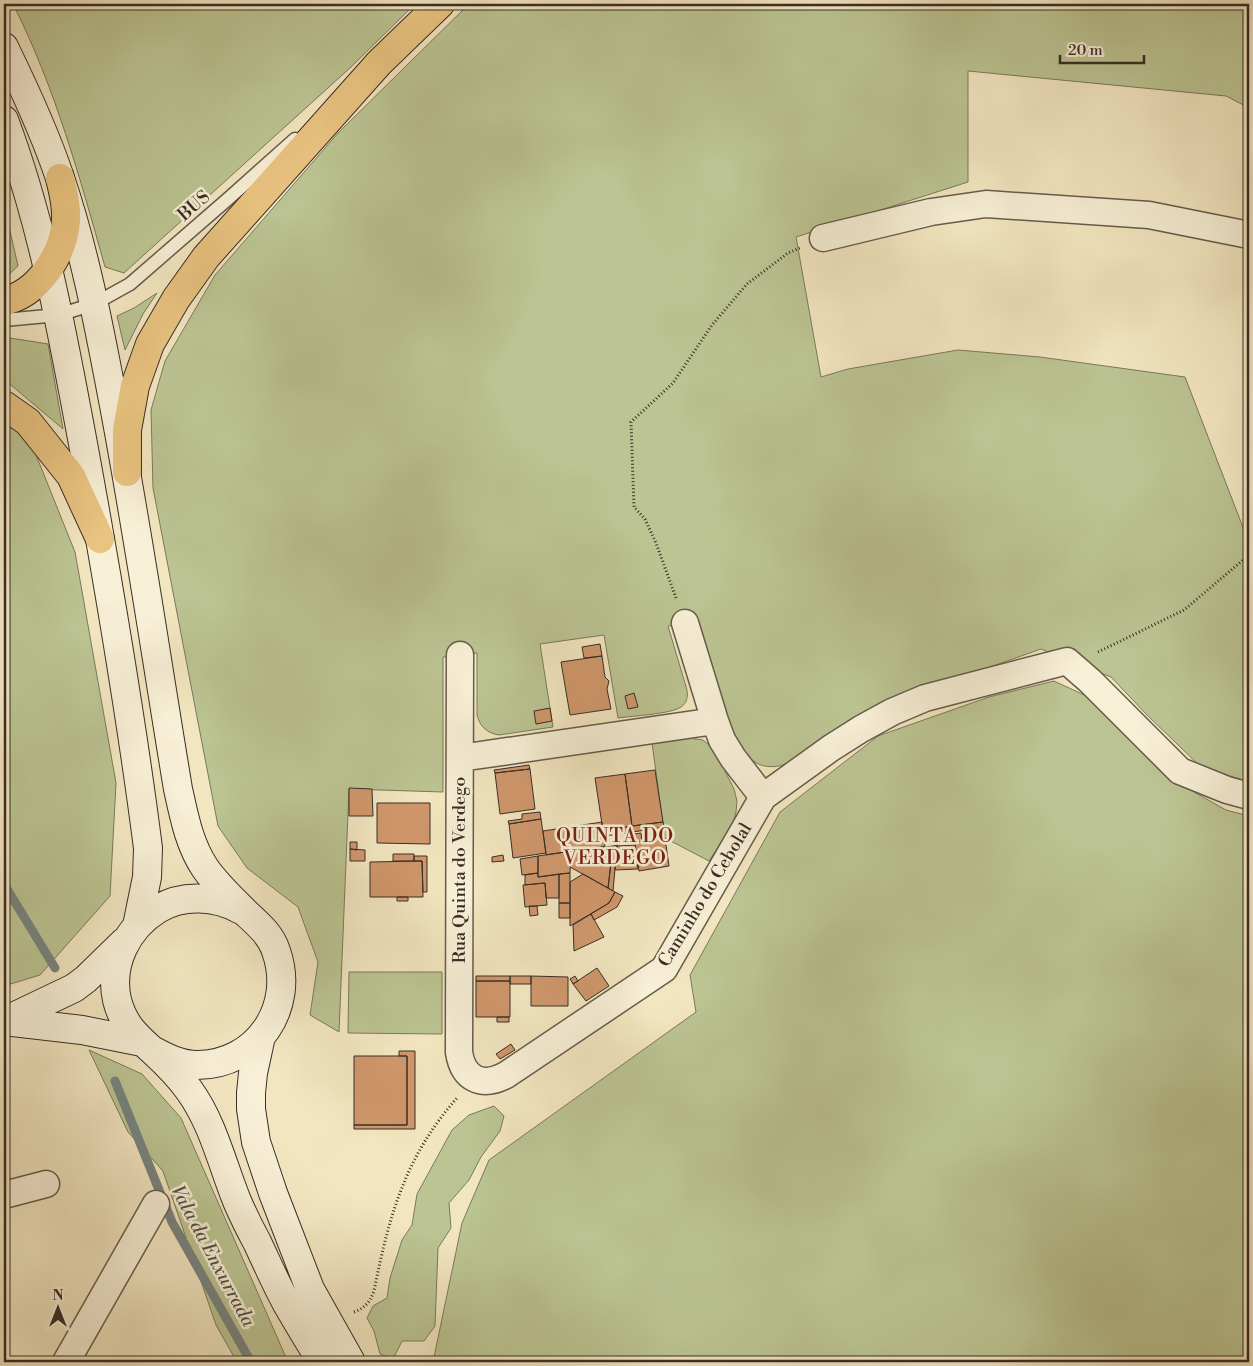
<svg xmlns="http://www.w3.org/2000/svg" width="1253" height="1366" viewBox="0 0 1253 1366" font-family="'Libre Bodoni',serif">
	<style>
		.green { fill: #bbc492; stroke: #7a795c }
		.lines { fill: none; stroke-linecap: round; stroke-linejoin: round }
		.stream { stroke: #768480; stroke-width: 9 }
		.building { fill: #d0976c; stroke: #382e26 }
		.lane-casing { stroke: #665c4c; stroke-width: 15 }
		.street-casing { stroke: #665c4c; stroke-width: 29 }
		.secondary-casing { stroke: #382e26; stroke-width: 30 }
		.highway-casing { stroke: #382e26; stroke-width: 30 }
		.path { stroke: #382e26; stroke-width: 3; stroke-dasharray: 1 2.5; stroke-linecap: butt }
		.lane { stroke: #f7efd6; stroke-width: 12 }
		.street { stroke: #f7efd6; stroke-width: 26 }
		.secondary { stroke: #f7efd6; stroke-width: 28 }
		.highway { stroke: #e9c380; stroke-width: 28 }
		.labels { text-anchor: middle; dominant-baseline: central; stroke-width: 5; stroke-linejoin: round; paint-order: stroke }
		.street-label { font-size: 18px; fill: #382e26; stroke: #f7efd6 }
		.neighbourhood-label { font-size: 19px; letter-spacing: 1px; fill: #7a1f14; stroke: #f7efd6 }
		.water-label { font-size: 19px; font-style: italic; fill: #52524c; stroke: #f7efd6 }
	</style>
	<rect width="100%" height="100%" fill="#f2e6c0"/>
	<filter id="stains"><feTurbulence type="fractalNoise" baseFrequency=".004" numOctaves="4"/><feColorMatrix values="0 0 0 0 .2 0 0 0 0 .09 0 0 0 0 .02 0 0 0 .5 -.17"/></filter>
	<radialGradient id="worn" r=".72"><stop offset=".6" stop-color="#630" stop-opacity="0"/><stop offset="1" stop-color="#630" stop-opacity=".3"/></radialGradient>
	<path class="green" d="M 13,4 L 415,4 L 351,67 L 124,273 L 105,267 C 80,178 55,87 13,4 Z
		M 469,4 L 1249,4 L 1249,108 L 1226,96 L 968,71 L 968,182 L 796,237 L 821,377 L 848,369 L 958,350 L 1040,357 L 1185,377 L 1244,530 L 1249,527 L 1249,782 L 1201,767 L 1148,716 L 1111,677 L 1041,649 L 956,679 L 792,762 C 777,768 761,770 749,757 C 726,733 707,656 697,622 L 668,626 L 687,690 C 688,697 687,703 681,707 C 671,714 632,716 618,718 L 604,635 L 540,644 L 553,727 L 499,735 C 487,733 480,727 477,715 L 477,653 L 443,657 L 443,792 L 349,789 L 339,1032 L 310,1015 L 318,962 L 298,907 L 247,868 L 218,826 L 153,488 L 151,410 L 165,361 L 215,275 L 338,133 Z
		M 4,205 L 18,266 L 4,279 Z
		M 157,293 L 143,314 L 125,350 L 117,316 L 134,308 Z
		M 4,337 L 48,344 L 63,429 L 11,385 L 4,380 Z
		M 4,423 L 28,435 L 75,552 L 116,783 L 110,896 L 40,975 L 4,986 Z
		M 1054,681 L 1093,699 L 1164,775 L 1226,810 L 1249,816 L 1249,1362 L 433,1362 L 462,1223 L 489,1160 L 696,1012 L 690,975 L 780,812 L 878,736 L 989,697 Z
		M 688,738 L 703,740 L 714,749 L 734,789 L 737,801 L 736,812 L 733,824 L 709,861 L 665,838 L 652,743 Z
		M 349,972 L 442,972 L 442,1034 L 348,1033 Z
		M 89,1050 L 142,1074 L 181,1118 L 288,1362 L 237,1362 L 216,1325 L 163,1171 L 128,1132 Z
		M 494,1106 L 504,1116 L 500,1131 L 481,1157 L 469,1180 L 449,1203 L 451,1228 L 438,1248 L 435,1326 L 424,1341 L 402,1341 L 393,1359 L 380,1354 L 374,1331 L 367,1318 L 373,1306 L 387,1298 L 390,1278 L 402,1240 L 412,1225 L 417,1194 L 452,1130 L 469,1115 Z"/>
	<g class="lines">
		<path class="stream" d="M 4,884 L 55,968
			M 115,1081 L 172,1222 L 251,1362"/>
	</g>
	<path class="building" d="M 600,644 L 602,656 L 584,658 L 582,647 Z
		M 602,656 L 605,677 L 609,681 L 607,689 L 611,709 L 570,715 L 561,662 Z
		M 634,693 L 638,707 L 628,709 L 625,696 Z
		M 550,708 L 552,721 L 536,724 L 534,711 Z
		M 529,765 L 530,769 L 495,773 L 494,770 Z
		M 530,769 L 535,809 L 500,814 L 495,773 Z
		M 655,770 L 663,822 L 632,826 L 625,774 Z
		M 625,774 L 632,826 L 603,831 L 595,778 Z
		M 349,788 L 372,789 L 373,816 L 349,816 Z
		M 377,803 L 430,803 L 430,844 L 377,843 Z
		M 540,812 L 541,819 L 509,824 L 508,821 L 522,819 L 522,814 Z
		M 541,819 L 546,853 L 513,858 L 509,824 Z
		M 602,822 L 605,846 L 546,855 L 543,831 Z
		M 663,822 L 664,827 L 633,832 L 632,826 Z
		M 632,826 L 633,832 L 604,836 L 603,831 Z
		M 641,833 L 642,841 L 635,842 L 634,834 Z
		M 665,838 L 669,866 L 639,871 L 635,842 Z
		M 350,842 L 357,842 L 357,850 L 350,849 Z
		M 618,845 L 617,846 L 613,891 L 608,888 L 613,846 Z
		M 635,845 L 638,869 L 615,870 L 617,846 Z
		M 613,846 L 608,888 L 570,867 L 571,851 Z
		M 350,849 L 365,850 L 365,861 L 350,861 Z
		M 571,851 L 570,873 L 538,877 L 538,856 Z
		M 393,854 L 414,854 L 414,861 L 393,861 Z
		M 503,855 L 504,861 L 492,862 L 492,857 Z
		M 414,856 L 427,856 L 427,892 L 423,892 L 422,861 L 414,861 Z
		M 538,856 L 538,873 L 522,875 L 520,859 Z
		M 422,861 L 423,897 L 370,897 L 370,862 Z
		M 538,873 L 538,877 L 559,874 L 559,898 L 546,898 L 545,883 L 525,885 L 525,875 Z
		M 570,873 L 570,903 L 559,903 L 559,874 Z
		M 583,874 L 615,892 L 609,903 L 570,926 L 570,882 Z
		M 545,883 L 547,905 L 525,907 L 523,885 Z
		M 615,892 L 623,896 L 617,907 L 594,920 L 591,914 L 609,903 Z
		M 397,897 L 408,897 L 408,901 L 397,901 Z
		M 559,903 L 570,903 L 570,918 L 559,918 Z
		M 529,906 L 537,906 L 538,915 L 530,916 Z
		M 591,914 L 604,937 L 574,951 L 573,925 Z
		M 597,968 L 609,986 L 586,1001 L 573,984 Z
		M 476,976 L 510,976 L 510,981 L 476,981 Z
		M 510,976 L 531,976 L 531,984 L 510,984 Z
		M 531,976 L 568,977 L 568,1006 L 531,1006 Z
		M 575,976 L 578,981 L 573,984 L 570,979 Z
		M 476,981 L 510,981 L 510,1017 L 476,1017 Z
		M 497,1017 L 509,1017 L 509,1022 L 497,1022 Z
		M 511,1044 L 515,1050 L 500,1059 L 496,1054 Z
		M 399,1051 L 415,1051 L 415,1129 L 354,1129 L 354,1125 L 407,1125 L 407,1056 L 399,1056 Z
		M 354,1056 L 407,1056 L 407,1125 L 354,1125 Z"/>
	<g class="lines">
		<defs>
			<path id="lane" d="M 4,320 L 58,315 L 94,304 L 130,284 L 229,198 L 295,139"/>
			<path id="street" d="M 823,238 L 931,212 L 986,204 L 1149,215 L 1249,235
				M 685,623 L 715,721 L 722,740 L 733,758 L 763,797
				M 460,655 L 459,1052 C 463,1079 482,1088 506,1075 L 664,969 L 763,797 L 831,748 L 861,729 L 892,712 L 925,698 L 1067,661 L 1090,681 L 1180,771 L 1227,790 L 1249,796
				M 460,758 L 715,721
				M 4,1195 L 46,1184
				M 66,1362 L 156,1204"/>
			<path id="secondary" d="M 4,47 C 25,90 45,133 60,178 C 84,249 98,321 112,395 C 137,525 156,657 178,789 C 184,816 189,844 205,868 C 216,884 232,899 246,913 C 258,924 271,935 276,951 C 296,1007 257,1065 197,1065 C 181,1065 167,1058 154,1051
				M 4,120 C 44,227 63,337 84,449 C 108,581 131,715 148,848 L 147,877 L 137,926
				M 241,910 C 216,896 183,894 158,909 C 127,928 109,964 117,1000 C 123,1024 135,1035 153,1051 C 166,1063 179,1076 189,1090 C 213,1123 222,1164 237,1201 C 243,1215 250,1229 257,1242 C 267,1263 276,1284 287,1304 C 298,1323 310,1343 322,1362
				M 4,1021 L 82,1030 L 142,1042
				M 5,1021 L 74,988 L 86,979 L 124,942
				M 261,1036 L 253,1073 L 251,1093 L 251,1109 L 256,1142 L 273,1193 L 310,1289 L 351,1362"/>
			<path id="highway" d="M 4,301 C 38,294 64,254 66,220 C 67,205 63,191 60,178
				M 4,405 L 28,422 L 71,476 L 100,539
				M 127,472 L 127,430 L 135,386 L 150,344 L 176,299 L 206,257 L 379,63 L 440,4"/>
		</defs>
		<use href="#lane" class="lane-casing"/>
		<use href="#street" class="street-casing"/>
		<use href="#secondary" class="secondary-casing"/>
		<use href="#highway" class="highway-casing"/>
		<path class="path" d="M 676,598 L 656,543 L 645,519 L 634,507 L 631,422 L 673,383 L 712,325 L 747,284 L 788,253 L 800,248
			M 1098,652 L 1184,610 L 1249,555
			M 354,1312 C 365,1308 370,1302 374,1291 C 389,1216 405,1157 457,1098"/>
		<use href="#lane" class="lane"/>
		<use href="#street" class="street"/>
		<use href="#secondary" class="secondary"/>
		<use href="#highway" class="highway"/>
	</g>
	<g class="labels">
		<g class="street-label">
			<text transform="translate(194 206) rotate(-41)">BUS</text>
			<text transform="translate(459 870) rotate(-90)">Rua Quinta do Verdego</text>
			<text transform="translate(705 895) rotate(-59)">Caminho do Cebolal</text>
		</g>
		<g class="neighbourhood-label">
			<text x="615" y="836">QUINTA DO<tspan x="615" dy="22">VERDEGO</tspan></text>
		</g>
		<g class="water-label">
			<text transform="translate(213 1256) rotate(62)">Vala da Enxurrada</text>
		</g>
	</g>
	<rect width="1253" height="1366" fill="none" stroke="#f2e6c0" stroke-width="20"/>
	<rect x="5" y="5" width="1243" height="1356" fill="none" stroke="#382e26" stroke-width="2.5"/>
	<rect x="10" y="10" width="1233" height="1346" fill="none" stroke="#382e26"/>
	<g transform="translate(58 1308)" stroke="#f7efd6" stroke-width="4" paint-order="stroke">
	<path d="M0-4L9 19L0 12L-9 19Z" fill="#382e26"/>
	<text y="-8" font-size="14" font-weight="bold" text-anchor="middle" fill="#382e26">N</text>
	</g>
	<path d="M1060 55v8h84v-8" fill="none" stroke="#382e26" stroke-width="2.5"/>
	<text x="1068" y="55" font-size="15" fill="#382e26" stroke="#f7efd6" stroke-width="4" paint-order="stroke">20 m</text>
	<rect width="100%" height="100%" filter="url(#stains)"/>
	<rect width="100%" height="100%" fill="url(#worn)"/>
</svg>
